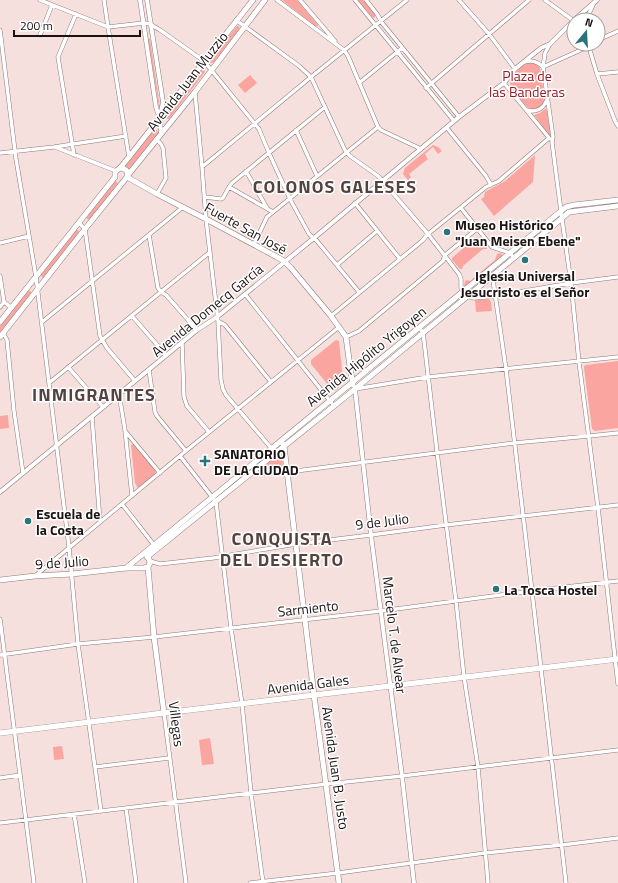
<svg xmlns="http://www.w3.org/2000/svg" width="618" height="883" viewBox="0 0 618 883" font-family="'Titillium Web',sans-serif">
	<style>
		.green { fill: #faa59f }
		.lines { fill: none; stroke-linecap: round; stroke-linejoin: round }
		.minor-casing { stroke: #8d7a78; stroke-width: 4.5 }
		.tertiary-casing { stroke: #8d7a78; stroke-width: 5 }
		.secondary-casing { stroke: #8d7a78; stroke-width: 6 }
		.primary-casing { stroke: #8d7a78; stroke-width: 6 }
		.minor { stroke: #fff; stroke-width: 3.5 }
		.tertiary { stroke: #fff; stroke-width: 4 }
		.secondary { stroke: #fff; stroke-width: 5 }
		.primary { stroke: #fff; stroke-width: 5.5 }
		.poi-dot { fill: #2b747b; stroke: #fff; stroke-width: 1.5 }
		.labels { text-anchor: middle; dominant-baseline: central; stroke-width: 3; stroke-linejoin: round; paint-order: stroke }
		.park-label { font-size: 14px; fill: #961923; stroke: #fff }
		.street-label { font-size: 14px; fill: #1a1312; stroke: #fff }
		.poi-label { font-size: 14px; font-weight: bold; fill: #1a1312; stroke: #fff; text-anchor: start }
		.district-label { font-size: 18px; font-weight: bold; letter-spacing: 1px; fill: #534240; stroke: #fff }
	</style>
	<rect width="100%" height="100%" fill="#f6e0de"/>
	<path class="green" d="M 282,0 L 297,0 L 318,25 L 318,26 L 315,26 Z
		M 357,0 L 363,0 L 375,14 L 375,17 L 374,18 L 372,17 Z
		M 237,26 L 239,26 L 239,29 L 213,63 L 210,63 L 209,60 Z
		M 148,39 L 150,39 L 160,107 L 159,107 Z
		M 530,62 L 536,63 L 540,68 L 545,100 C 536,117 528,109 519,98 C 515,93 510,88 510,82 C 510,75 524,64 530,62 Z
		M 202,69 L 204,70 L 205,72 L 169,119 L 165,119 L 165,116 Z
		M 250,75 L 257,83 L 245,93 L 238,85 Z
		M 545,109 L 547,110 L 551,135 L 549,135 L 534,115 L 540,113 Z
		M 154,130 L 157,130 L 158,133 L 128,170 L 125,167 Z
		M 433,145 L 438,147 L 442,151 L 438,154 L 433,147 L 425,154 L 428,159 L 409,174 L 411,177 L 408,180 L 403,174 L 405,168 Z
		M 535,155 L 533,182 L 494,216 L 481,199 L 484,197 L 485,192 L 505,181 Z
		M 115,180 L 118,183 L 90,220 L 87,219 L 87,217 Z
		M 76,230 L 77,230 L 79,231 L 79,233 L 44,278 L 43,278 L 41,276 L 41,274 Z
		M 476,237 L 480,238 L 487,247 L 487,249 L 483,249 L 463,266 L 462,269 L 460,269 L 452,260 L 452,258 Z
		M 500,253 L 502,254 L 503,256 L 465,287 L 464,286 L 465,281 L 467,280 L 470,281 L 495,260 L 497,254 Z
		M 28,291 L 30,291 L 31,292 L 32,294 L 0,333 L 0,326 Z
		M 489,299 L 491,302 L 492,311 L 476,312 L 475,300 Z
		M 336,340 L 339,341 L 343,380 L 342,384 L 335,391 L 332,390 L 311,364 L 311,360 Z
		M 618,361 L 618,428 L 595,431 L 592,429 L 584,368 L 584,366 L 586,365 Z
		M 8,415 L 9,428 L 0,429 L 0,416 Z
		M 133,444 L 135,444 L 156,470 L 155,475 L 140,488 L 137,487 L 135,483 L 131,445 Z
		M 279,453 L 282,453 L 283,468 L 261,471 L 260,470 L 261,469 Z
		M 210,738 L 214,764 L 202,765 L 199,740 Z
		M 62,746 L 64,759 L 54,760 L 53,747 Z"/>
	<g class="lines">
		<defs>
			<path id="minor" d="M 40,0 L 108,27 L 144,23 L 150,24 L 160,30 L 204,61 L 259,129 L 269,153 L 290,199 L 309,234 L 317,241 L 359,292
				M 104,0 L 108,27 L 129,157
				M 277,0 L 344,50 L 348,56 L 378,127 L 381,130 L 421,149
				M 300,0 L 335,41
				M 355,0 L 454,121
				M 366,0 L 377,14 L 383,24 L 459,117
				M 459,0 L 489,34 L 515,69
				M 545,0 L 574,21
				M 236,20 L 299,66 L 311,77 L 343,146 L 346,152 L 350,156 L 378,176 L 428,234 L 459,274 L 461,279 L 461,288 L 463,293 L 467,296 L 474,298 L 495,296 L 571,283 L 618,277
				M 586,20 L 593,5
				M 0,30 L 16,159 L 36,277 L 69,547 L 78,644 L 101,811
				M 40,35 L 52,5
				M 598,40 L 618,31
				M 550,44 L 545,53 L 543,67 L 553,137 L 552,142 L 562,219 L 571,283 L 579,362 L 598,508 L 618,684
				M 588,44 L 597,74 L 615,121 L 618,126
				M 524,62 C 532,60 537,61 543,67
				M 543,67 L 583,49 L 592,44
				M 597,74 L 618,72
				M 359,83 L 402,48
				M 504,83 L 550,139
				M 426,88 L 529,0
				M 195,93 L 202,167 L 206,219 L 218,321 L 221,380 L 223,389 L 226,395 L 272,449
				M 527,110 C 536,113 543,109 547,100
				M 447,128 L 486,176 L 491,185
				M 296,130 L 317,176
				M 156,139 L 161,144 L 163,148 L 166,178 L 157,194
				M 55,147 L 116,171
				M 0,153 L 54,147 L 126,136
				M 74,155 L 58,57 L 76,14
				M 202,167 L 311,77 L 407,0
				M 246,171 L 267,208
				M 229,187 L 273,212
				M 205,197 L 221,199 L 223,198 L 229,187 L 232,183 L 325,107
				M 355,203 L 400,259
				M 461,208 L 492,247 L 510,253 L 514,258
				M 79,223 L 85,229 L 100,336 L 107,348 L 135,381
				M 149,235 L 158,288 L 161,292 L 166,295 L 197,330
				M 0,243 L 29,236
				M 254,244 L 267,217 L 378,127
				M 337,265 L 377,231
				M 487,272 L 493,280 L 506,369 L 566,883
				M 0,276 L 4,302 L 12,308
				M 245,294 L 334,406
				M 0,307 L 4,302
				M 132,316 L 166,355
				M 331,316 L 422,241 L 428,234 L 486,187 L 499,181 L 549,138
				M 218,321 L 225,325 L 271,382
				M 42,322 L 183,207
				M 419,328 L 423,332 L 437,452 L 456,601 L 464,677 L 478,767 L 488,883
				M 3,333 L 7,340 L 14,411 L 23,473
				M 346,337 L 359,331 L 443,261 L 445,255 L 478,228
				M 182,342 L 184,397 L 187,406 L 209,432
				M 68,367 L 103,407
				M 149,370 L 155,412 L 157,416 L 186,451
				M 49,383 L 210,252
				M 355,389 L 428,377 L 618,357
				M 119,394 L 125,430 L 132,496
				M 92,417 L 100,522
				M 125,431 L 160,473
				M 180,456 L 216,502 L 231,628 L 242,704 L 251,793 L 263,883
				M 252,471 L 260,474 L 288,472 L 514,443 L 589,436 L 618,433
				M 122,504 L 154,545
				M 150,561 L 160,564 L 213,558 L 296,544 L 371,535 L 446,525 L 618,505
				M 35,576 L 187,450 L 339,327
				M 0,619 L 34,883
				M 0,655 L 78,644 L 154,637 L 381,611 L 531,591 L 618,581
				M 164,713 L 186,883
				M 95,767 L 169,758
				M 0,778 L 20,775
				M 126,808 L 136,883
				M 74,814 L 85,883
				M 0,823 L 327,784 L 402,776 L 618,750
				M 250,883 L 338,873 L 485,853 L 562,845 L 618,838"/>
			<path id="tertiary" d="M 140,0 L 156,107 L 159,116
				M 147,0 L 163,102 L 160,117 L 161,133
				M 355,389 L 371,535 L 402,776 L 414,883
				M 0,492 L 197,330 L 217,317 L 314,238 L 459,117 L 504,83 L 515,69 L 541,48 L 550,44 L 573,21 L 597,0"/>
			<path id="secondary" d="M 128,175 L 195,92 L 265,0
				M 115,177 L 115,173 L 116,171 L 120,168 L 129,157 L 253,0
				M 127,177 L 157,194 L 206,219 L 277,257 L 284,261 L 291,268 L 331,316 L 346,337 L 351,374 L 353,385
				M 0,322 L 115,177
				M 0,337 L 85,229 L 127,177 C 129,172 126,168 120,168
				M 283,444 L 284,446 L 314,695 L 339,883
				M 147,557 L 355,389 L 555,224 L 569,212 L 618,206
				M 148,567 L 154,637 L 164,713
				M 126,568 L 566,207 L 574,205 L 618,200
				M 0,580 L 35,576 L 72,574 L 126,568 L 144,568 L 148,567 L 150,563 L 149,559 L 147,557"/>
			<path id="primary" d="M 0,733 L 164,713 L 618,659"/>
		</defs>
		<use href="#minor" class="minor-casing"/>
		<use href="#tertiary" class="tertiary-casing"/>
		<use href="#secondary" class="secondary-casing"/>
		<use href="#primary" class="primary-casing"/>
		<use href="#minor" class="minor"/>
		<use href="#tertiary" class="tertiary"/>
		<use href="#secondary" class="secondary"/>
		<use href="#primary" class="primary"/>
	</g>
	<g class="poi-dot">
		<circle cx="447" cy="232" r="4"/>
		<circle cx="525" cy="260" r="4"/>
		<path d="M203 455h4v4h4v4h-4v4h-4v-4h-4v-4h4z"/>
		<circle cx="28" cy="521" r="4"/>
		<circle cx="496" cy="589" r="4"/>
	</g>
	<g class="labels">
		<g class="park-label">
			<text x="527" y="75">Plaza de<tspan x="527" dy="16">las Banderas</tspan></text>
		</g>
		<g class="street-label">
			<text transform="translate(187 81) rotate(-52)">Avenida Juan Muzzio</text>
			<text transform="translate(246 228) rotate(29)">Fuerte San José</text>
			<text transform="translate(207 310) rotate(-39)">Avenida Domecq García</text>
			<text transform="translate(366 356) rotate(-39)">Avenida Hipólito Yrigoyen</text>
			<text transform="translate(382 521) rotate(-7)">9 de Julio</text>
			<text transform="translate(62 562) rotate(-4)">9 de Julio</text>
			<text transform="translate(308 608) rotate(-6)">Sarmiento</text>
			<text transform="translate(395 635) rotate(83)">Marcelo T. de Alvear</text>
			<text transform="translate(308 684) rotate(-7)">Avenida Gales</text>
			<text transform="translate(177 724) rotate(83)">Villegas</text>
			<text transform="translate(336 768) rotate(82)">Avenida Juan B. Justo</text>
		</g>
		<g class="poi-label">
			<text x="455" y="224">Museo Histórico<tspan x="455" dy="16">"Juan Meisen Ebene"</tspan></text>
			<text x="525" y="275" text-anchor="middle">Iglesia Universal<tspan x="525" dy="16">Jesucristo es el Señor</tspan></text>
			<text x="214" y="453">SANATORIO<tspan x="214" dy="16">DE LA CIUDAD</tspan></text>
			<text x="36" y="513">Escuela de<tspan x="36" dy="16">la Costa</tspan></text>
			<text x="504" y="589">La Tosca Hostel</text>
		</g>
		<g class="district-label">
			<text x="335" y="186">COLONOS GALESES</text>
			<text x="94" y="394">INMIGRANTES</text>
			<text x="282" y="538">CONQUISTA<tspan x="282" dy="21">DEL DESIERTO</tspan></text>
		</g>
	</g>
	<g transform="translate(586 32) rotate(18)"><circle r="19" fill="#ffffff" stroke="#a3a1a0"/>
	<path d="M0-3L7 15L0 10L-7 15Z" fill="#2b747b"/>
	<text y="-6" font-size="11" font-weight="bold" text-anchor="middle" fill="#1a1312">N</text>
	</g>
	<path d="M14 30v6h126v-6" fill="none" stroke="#1a1312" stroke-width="2"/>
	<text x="20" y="30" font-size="12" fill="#1a1312" stroke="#ffffff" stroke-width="3" paint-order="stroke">200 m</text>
</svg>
